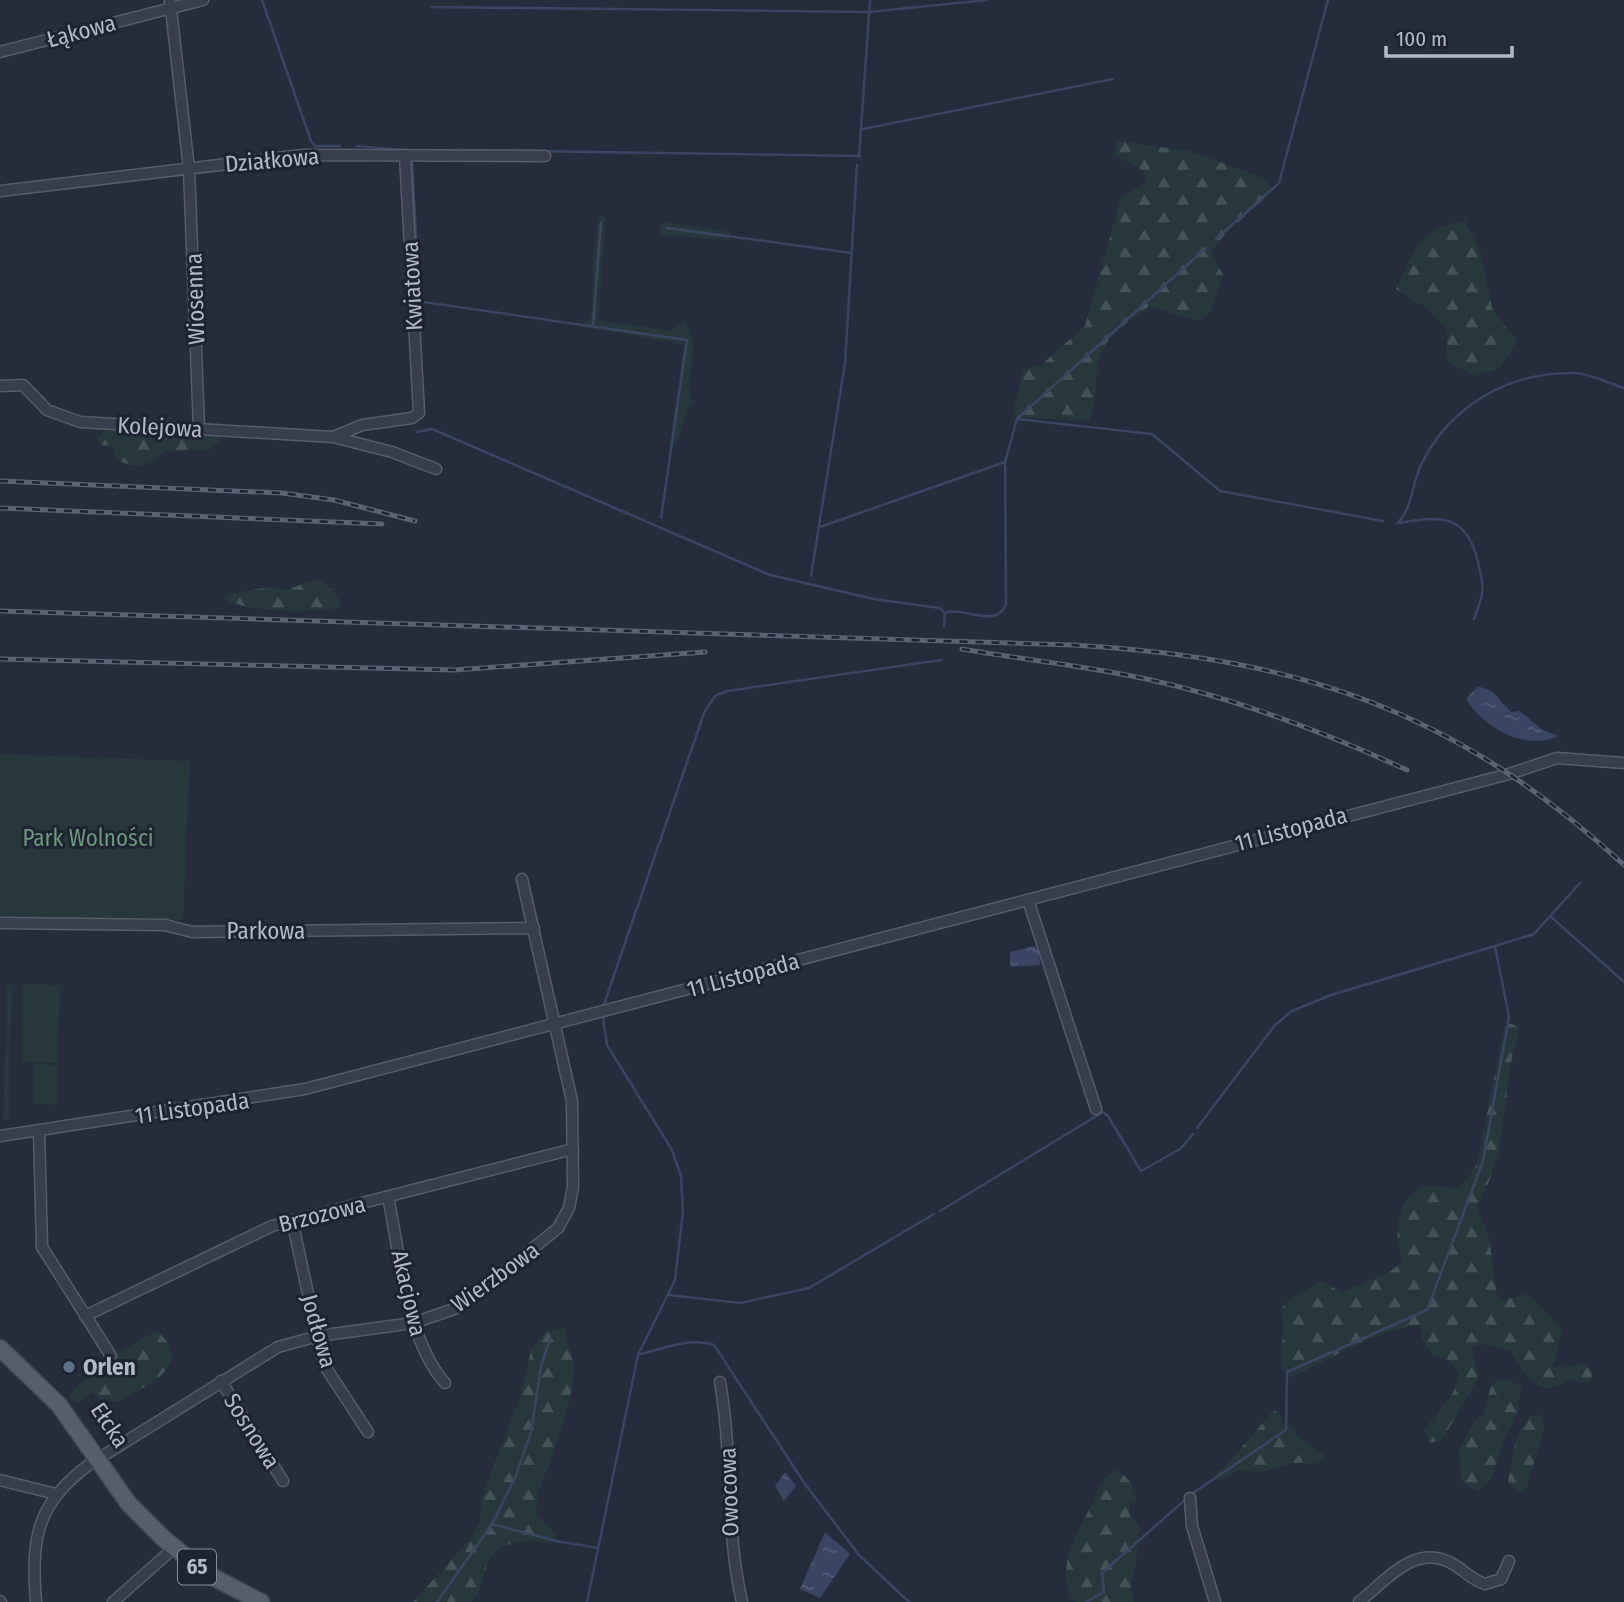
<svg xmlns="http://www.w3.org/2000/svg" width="1624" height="1602" viewBox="0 0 1624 1602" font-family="'Fira Sans Condensed',sans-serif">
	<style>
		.green { fill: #27383d }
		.forest { fill: url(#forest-firs) }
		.water { fill: url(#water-ripples) }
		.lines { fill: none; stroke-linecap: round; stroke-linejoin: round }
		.stream { stroke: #394563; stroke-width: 2.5 }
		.minor-casing { stroke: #565c6a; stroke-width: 13 }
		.primary-casing { stroke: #414755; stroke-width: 19 }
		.minor { stroke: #383e4d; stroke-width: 10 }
		.primary { stroke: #565d6c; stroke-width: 16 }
		.rail-casing { stroke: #5b6273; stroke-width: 5 }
		.rail { stroke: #1d2331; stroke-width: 2.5; stroke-dasharray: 8; stroke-linecap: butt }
		.service-dot { fill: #5c6f8a; stroke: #1d2331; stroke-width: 2.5 }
		.labels { text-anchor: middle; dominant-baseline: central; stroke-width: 6; stroke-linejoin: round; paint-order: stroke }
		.shield { fill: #1d2331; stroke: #878c9b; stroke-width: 2 }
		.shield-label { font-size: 21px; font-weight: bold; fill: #b4b9c8 }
		.street-label { font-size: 23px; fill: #b4b9c8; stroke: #1d2331 }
		.park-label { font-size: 23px; fill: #6c987c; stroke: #1d2331 }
		.poi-label { font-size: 23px; font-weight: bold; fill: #b4b9c8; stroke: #1d2331; text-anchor: start }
	</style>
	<defs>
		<pattern id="forest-firs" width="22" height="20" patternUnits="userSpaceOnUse" patternTransform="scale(1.75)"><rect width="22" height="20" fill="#27383d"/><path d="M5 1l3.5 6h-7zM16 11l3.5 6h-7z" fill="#445358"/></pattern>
		<pattern id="water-ripples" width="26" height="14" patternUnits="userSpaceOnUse" patternTransform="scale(1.75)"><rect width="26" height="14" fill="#394563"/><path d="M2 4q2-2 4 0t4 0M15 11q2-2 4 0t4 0" fill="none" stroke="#535e78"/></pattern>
	</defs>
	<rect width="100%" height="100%" fill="#252c3c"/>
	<path class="green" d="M 599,215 L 606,218 L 598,320 L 672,331 L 684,320 C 704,340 683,378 693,403 L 689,407 L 675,446 L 669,447 L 684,344 L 581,327 L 590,318 L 592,304 L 593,256 Z
		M 664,222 L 730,232 L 730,240 L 662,235 L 659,230 Z
		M 0,754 L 190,761 L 183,920 L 0,917 Z
		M 23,984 L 60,985 L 58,1063 L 21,1062 Z
		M 7,985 L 12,985 L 9,1120 L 3,1120 Z
		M 34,1064 L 58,1065 L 57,1105 L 33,1104 Z"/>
	<path class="forest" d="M 1117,141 L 1190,151 L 1266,179 L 1273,191 L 1226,233 L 1211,253 L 1223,274 L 1211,312 L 1198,321 L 1149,306 C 1129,322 1099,339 1097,367 C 1095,391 1097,398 1089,421 L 1012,417 L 1024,369 L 1041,365 L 1085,326 L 1121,197 L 1147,182 L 1144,171 L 1114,155 Z
		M 1465,221 L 1481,253 L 1492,308 L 1517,341 L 1500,368 L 1474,376 L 1447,361 L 1447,330 L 1427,308 L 1396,289 C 1414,251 1418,227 1465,221 Z
		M 106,428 L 217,434 L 220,440 L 209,450 L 164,451 C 152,468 130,469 114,458 L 114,446 L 100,445 L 97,439 Z
		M 314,580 C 328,582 333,590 340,601 L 339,607 C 321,614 242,611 227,600 L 229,594 C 233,593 268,587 272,587 C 277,588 282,590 288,589 C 297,587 305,582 314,580 Z
		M 1508,1023 L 1518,1026 C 1519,1039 1514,1050 1511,1063 C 1503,1113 1503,1162 1477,1207 L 1489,1237 L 1497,1296 L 1504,1300 L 1528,1294 L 1563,1330 L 1553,1367 L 1585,1364 L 1593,1373 L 1588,1384 C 1566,1375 1567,1385 1550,1388 C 1534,1392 1517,1363 1510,1351 L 1481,1344 L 1472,1346 L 1478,1379 L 1442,1440 L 1430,1443 L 1424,1430 L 1453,1393 L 1459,1373 L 1448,1360 L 1431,1354 L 1422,1338 L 1420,1325 C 1375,1330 1333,1358 1292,1377 L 1282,1370 C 1280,1348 1286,1330 1281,1308 L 1290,1299 L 1322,1281 L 1341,1292 L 1387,1274 L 1402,1262 C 1401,1252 1396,1238 1398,1228 C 1403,1189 1421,1181 1456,1189 L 1468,1179 L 1478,1161 L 1503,1031 Z
		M 565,1328 C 566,1343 574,1357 574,1370 C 574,1393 559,1437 551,1460 C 543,1481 534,1492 537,1516 L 549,1526 L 556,1536 L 547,1543 C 529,1539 496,1541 488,1562 C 481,1582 486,1582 471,1602 L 413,1602 L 471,1538 L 480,1520 L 482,1498 L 523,1388 L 531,1350 L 546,1331 Z
		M 157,1331 C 198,1366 145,1385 119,1402 L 100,1399 L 93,1392 L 79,1403 L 70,1398 C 73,1387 104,1362 113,1359 L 117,1353 Z
		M 1506,1379 L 1521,1386 C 1521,1417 1508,1427 1499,1454 C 1493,1470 1495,1481 1478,1491 L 1461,1481 L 1459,1449 L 1475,1421 L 1483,1414 L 1492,1383 Z
		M 1274,1410 L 1281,1414 L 1283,1425 L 1291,1427 L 1303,1442 L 1323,1454 L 1324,1461 C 1313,1466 1307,1462 1296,1463 C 1271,1465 1269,1477 1239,1470 L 1222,1480 L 1215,1479 L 1215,1474 L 1227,1464 Z
		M 1539,1414 L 1543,1419 L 1544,1428 L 1526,1490 L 1521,1493 L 1508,1482 L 1516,1438 L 1529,1417 Z
		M 1116,1470 C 1127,1476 1139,1489 1136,1502 L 1129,1504 L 1129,1513 L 1139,1525 L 1136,1563 L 1131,1583 L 1134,1602 L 1076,1602 C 1053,1574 1075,1536 1089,1510 C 1097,1493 1099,1480 1116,1470 Z"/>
	<path class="water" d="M 1478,686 L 1493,692 L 1511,712 L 1520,711 L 1541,729 L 1558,736 C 1527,752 1482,727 1466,699 Z
		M 1034,946 L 1039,951 L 1040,965 L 1010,967 L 1010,952 Z
		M 785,1472 L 796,1486 L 784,1501 L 775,1486 Z
		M 825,1532 L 850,1554 L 820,1598 L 800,1589 Z"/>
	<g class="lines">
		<path class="stream" d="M 262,0 L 311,141 L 315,146 L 340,146
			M 432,7 L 869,12 L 987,0
			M 863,129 L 1113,79
			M 357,146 L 412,151
			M 458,150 L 860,156
			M 859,157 L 870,0
			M 412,159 L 419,296 L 423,302 L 687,340 L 661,518
			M 667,228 L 852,253
			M 1216,239 L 1279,183 L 1328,0
			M 593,325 L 601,222
			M 1017,419 L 1152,434 L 1220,491 L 1383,521
			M 417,432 L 432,429 L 770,575 L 874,599 L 940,608 L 945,613 C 964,606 995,629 1006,605 L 1005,462 L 1017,419 L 1206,248
			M 1397,523 C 1412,511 1412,483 1421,465 C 1449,407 1507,372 1573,373 C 1589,373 1608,383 1624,388
			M 1400,523 C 1442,515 1467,515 1478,562 C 1485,589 1484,593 1474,619
			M 820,527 L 1005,462
			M 811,576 L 845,363 L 857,165
			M 944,627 L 945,613
			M 1550,916 L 1624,982
			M 1495,946 L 1534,934 L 1580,883
			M 603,1007 L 704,713 L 715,696 L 727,691 L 941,660
			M 940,1211 L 1103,1112 L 1108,1116 L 1141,1171 L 1180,1149 L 1193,1134
			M 669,1295 L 740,1303 L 809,1288 L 934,1214
			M 638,1355 C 661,1349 691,1337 714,1345 L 805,1484 L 859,1555 L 909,1602
			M 1193,1493 L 1286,1430 L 1287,1372 L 1427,1310 L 1483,1161 L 1509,1017 L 1495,946 L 1331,995 L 1292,1011 L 1275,1025 L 1197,1128
			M 492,1524 L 556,1541 L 598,1548
			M 437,1602 L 492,1524 L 515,1478 L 531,1432 L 541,1366 L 550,1339
			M 587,1602 L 638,1355 L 675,1280 L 683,1212 L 681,1176 L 672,1150 L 607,1045 L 603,1017
			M 1086,1602 L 1104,1592 L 1102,1573 L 1186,1499"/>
		<defs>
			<path id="minor" d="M 170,0 L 189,169 L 199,429
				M 0,52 L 203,0
				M 0,191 L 303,155 L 545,156
				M 0,386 L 23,385 L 47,410 L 80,422 L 333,437 L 392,452 L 436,469
				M 333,437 L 362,425 L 412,418 L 419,413 L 405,155
				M 1028,900 L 1096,1109
				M 0,923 L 165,925 L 192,932 L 534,928
				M 39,1130 L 42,1247 L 111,1356
				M 0,1136 L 305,1089 L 1509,774 L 1557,758 L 1624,763
				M 388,1197 C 400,1254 406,1339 445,1383
				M 292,1220 L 321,1354 L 328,1371 L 368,1432
				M 85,1316 L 272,1226 L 573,1149
				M 221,1381 L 283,1481
				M 720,1382 C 733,1455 725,1529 742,1602
				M 0,1480 L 56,1494
				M 1190,1498 L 1192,1526 L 1215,1602
				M 0,1601 L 1,1602
				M 36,1602 C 31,1539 36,1503 90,1464 L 278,1347 L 318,1336 L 413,1323 L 460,1307 L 558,1228 L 569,1208 L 573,1187 L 572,1101 L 522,879
				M 113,1602 L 174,1548
				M 1359,1602 C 1386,1581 1415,1542 1453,1564 C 1465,1571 1472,1580 1485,1584 L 1501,1579 L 1509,1561"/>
			<path id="primary" d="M 0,1348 L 59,1405 L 129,1504 L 164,1539 L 209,1575 L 261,1602"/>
		</defs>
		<use href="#minor" class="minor-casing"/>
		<use href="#primary" class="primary-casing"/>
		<use href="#minor" class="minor"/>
		<use href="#primary" class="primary"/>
		<defs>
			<path id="rail" d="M 0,481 L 282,493 L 334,500 L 415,521
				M 0,508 L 382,524
				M 0,611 L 1073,645 C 1299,658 1455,710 1624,865
				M 962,649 C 1025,660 1089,666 1151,680 C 1241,700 1324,732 1407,770
				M 0,659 L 454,670 L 705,652"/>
		</defs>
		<use href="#rail" class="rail-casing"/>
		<use href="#rail" class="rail"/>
	</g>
	<circle class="service-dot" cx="69" cy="1367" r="7"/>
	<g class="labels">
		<rect class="shield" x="178" y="1549.5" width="38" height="35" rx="5"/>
		<g class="shield-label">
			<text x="197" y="1567">65</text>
		</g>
		<g class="street-label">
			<text transform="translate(81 31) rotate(-15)">Łąkowa</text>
			<text transform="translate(272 160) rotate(-5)">Działkowa</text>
			<text transform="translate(412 286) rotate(-93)">Kwiatowa</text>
			<text transform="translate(195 299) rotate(-92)">Wiosenna</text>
			<text transform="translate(160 427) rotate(3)">Kolejowa</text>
			<text transform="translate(1291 829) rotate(-15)">11 Listopada</text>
			<text x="266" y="931">Parkowa</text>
			<text transform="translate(743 975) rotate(-15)">11 Listopada</text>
			<text transform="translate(192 1108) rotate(-8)">11 Listopada</text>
			<text transform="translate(322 1214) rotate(-14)">Brzozowa</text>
			<text transform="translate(495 1277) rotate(-36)">Wierzbowa</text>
			<text transform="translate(409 1293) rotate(77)">Akacjowa</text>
			<text transform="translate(319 1331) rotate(74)">Jodłowa</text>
			<text transform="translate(110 1425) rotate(56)">Ełcka</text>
			<text transform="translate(252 1431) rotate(58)">Sosnowa</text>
			<text transform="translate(729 1492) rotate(-92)">Owocowa</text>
		</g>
		<g class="park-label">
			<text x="88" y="838">Park Wolności</text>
		</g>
		<g class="poi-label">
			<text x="83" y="1367">Orlen</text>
		</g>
	</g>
	<path d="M1386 46v10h126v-10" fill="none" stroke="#b4b9c8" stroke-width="3.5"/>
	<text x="1396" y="46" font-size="21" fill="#b4b9c8" stroke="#1d2331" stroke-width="5" paint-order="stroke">100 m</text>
</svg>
